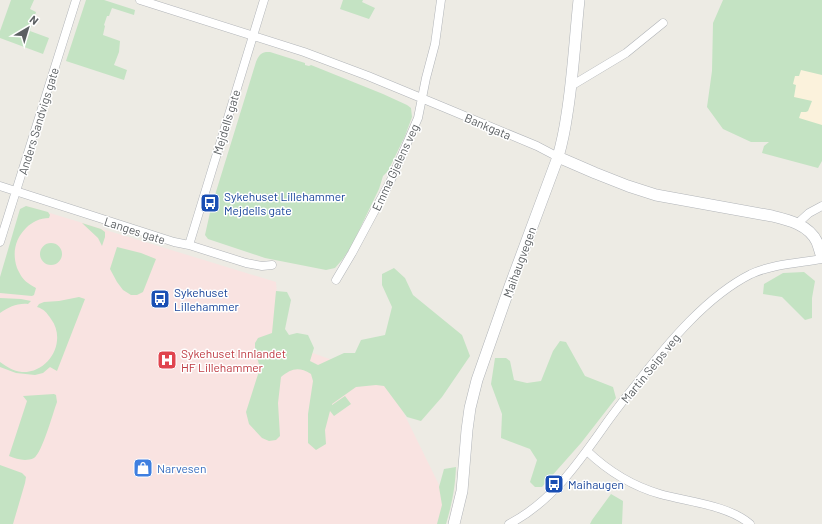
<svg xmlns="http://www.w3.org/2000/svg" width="822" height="524" viewBox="0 0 822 524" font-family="Barlow,sans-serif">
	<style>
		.commercial { fill: #fbf2dc }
		.medical { fill: #f9e3e1 }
		.green { fill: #c4e3c3 }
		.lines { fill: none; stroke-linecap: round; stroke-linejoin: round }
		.minor-casing { stroke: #b1b4b8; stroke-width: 9 }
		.tertiary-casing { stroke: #b1b4b8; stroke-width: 12 }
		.minor { stroke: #fff; stroke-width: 8 }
		.tertiary { stroke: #fff; stroke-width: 11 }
		.labels { text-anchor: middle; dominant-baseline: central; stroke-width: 3; stroke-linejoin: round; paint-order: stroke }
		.street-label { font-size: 12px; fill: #5c6063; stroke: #fff }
		.transit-label { font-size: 12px; fill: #164399; stroke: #fff; text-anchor: start }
		.health-label { font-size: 12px; fill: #be3a42; stroke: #fff; text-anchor: start }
		.shop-label { font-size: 12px; fill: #366cbe; stroke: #fff; text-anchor: start }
	</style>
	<rect width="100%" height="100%" fill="#edebe4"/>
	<path class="commercial" d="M 822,0 L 822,152 L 771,148 L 792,16 Z"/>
	<path class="medical" d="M 27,206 L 276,282 L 281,342 L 387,379 L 445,497 L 439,524 L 0,524 L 0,278 Z"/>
	<path class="green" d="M 11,0 L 34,0 L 30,9 L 36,12 L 30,31 L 49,38 L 43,54 L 0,38 L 0,31 Z
		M 86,0 L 104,0 L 135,10 L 134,15 L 112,8 L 109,16 L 107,16 L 104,25 L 105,26 L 103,35 L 120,41 L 119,52 L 114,65 L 127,70 L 124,80 L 66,61 Z
		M 343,0 L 363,0 L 362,2 L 375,8 L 369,19 L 340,9 Z
		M 723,0 L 822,0 L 822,75 L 801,70 L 799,76 L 795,76 L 793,84 L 796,85 L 794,97 L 812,101 L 808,111 L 806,112 L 801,112 L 799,118 L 822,125 L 822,161 L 818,168 L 762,153 L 764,146 L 769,142 L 751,142 L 723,129 L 707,107 L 712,71 L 713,23 Z
		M 266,52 L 270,52 L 305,63 L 305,65 L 309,66 L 311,65 L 383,94 L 407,105 L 411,108 L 412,117 L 405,136 L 388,171 L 383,176 L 379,189 L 351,247 L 342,260 L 335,268 L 326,270 L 265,258 L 208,239 L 205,235 L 211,208 L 256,62 C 258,57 260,53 266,52 Z
		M 26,206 L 48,212 L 50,215 L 49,218 C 40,218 32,222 26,228 C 15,239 12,253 17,268 C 20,274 22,279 28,283 C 30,285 33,286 36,288 L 34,295 L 32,296 L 0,293 L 0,277 L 20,209 Z
		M 82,223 L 101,229 L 105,232 L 105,237 L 102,246 L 98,238 Z
		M40 254a11 11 0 1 1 22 0a11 11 0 1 1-22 0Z
		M 117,247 L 141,253 L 156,259 L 143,292 L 137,295 L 131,295 L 123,290 L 117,282 L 110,269 Z
		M 394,268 L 405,278 L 413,295 L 462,335 L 470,356 L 442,397 L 421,421 L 407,417 L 384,386 L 376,385 L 356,387 L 332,404 L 332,405 L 345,396 L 351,404 L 334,416 L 330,411 L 325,430 L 326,444 L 316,450 L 308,443 L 308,414 L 313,381 L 311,374 C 298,366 291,369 281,377 L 278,403 L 280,436 L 276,440 L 269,441 L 262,438 L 249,424 L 246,412 L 260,368 L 255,350 L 255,343 L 258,338 L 272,333 L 276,291 L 287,292 L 291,300 L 285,329 L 289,335 L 297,333 L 308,335 L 314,348 L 310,361 L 318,365 L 344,353 L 355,353 L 361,340 L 385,335 L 392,307 L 382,285 L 382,274 Z
		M 804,272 L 815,281 L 812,298 L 812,318 L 805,320 L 782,297 L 763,294 L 764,284 L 783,273 Z
		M 79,297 L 85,299 L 57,371 L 50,367 L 43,373 L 35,375 L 16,373 L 0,367 L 0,362 C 7,367 13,371 22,372 C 50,373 67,340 51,319 C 47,313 44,309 37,307 L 39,304 L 44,302 L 59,301 Z
		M 0,298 L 21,299 L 31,301 L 28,304 C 17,303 9,307 0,313 Z
		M 560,341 L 566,342 L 585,376 L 613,387 L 616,398 L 581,443 L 542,487 L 535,487 L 530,482 L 537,460 L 530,449 L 501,438 L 502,414 L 491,384 L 495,358 L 506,358 L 510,361 L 514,380 L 527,383 L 541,381 L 553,351 Z
		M 54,394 L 56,395 L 57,402 C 53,413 42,453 34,458 C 25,462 17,459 9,456 L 27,401 L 23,396 Z
		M 0,465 L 22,473 L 26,477 L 25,483 L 13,524 L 0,524 Z
		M 456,467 C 455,488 452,504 446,524 L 437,524 L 442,505 L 439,487 L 444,469 Z
		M 611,494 L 623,501 L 622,524 L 590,524 L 592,520 Z"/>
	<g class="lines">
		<defs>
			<path id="minor" d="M 140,0 L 304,52 L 368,76 L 443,107 L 537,146 L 558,157
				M 571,86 L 626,53 L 663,23
				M 0,186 L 174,242 L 189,245 L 246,263 L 262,266 L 272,265
				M 798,223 L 809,213 L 822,206
				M 0,242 L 76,0
				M 189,245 L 264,0
				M 336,280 L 352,253 L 390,182 L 398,164 L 418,118 L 426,78 L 435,44 L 441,0
				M 587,451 C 608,471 632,486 660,494 C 688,502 728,505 750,524
				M 509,524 C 550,503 577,465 603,428 C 614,412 626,397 638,382 C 668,343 707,296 751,274 C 773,264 799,263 822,259"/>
			<path id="tertiary" d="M 558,157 L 595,173 L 628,186 L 656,195 L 772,216 C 789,220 809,225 817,242 C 819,247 820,252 822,257
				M 454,524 L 462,491 L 467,430 L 470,408 L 477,380 L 510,286 L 558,157 C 562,143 565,128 567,114 C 573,77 575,38 579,0"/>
		</defs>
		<use href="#minor" class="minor-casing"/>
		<use href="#tertiary" class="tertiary-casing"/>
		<use href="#minor" class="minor"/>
		<use href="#tertiary" class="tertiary"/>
	</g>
	<defs>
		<symbol id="bus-square" viewBox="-11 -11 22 22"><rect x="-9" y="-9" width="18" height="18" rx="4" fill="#1a4fb4" stroke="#fff"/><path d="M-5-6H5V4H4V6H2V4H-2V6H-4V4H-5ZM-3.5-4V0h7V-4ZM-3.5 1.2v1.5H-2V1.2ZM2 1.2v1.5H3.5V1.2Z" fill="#fff"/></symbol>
		<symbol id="hospital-square" viewBox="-11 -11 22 22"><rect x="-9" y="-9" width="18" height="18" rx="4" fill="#e0444e" stroke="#fff"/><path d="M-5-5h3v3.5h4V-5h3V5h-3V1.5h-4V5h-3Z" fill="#fff"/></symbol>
		<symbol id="shop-square" viewBox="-11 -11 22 22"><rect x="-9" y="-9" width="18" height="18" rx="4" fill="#3f7fe0" stroke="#fff"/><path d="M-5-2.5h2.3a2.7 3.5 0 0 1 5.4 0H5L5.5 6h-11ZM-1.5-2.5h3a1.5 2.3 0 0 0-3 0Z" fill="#fff"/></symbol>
	</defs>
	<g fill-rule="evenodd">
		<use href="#bus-square" x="199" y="192" width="22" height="22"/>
		<use href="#bus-square" x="149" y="288" width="22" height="22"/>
		<use href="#hospital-square" x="156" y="349" width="22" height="22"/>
		<use href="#shop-square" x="132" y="457" width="22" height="22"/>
		<use href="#bus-square" x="543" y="473" width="22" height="22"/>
	</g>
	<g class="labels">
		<g class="street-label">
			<text transform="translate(38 121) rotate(-73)">Anders Sandvigs gate</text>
			<text transform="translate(226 122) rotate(-73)">Mejdells gate</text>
			<text transform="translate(488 126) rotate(23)">Bankgata</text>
			<text transform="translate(395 167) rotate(-65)">Emma Gjelens veg</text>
			<text transform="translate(135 230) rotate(18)">Langes gate</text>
			<text transform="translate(519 262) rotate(-70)">Maihaugvegen</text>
			<text transform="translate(650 368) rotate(-51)">Martin Seips veg</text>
		</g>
		<g class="transit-label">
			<text x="224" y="196">Sykehuset Lillehammer<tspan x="224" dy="14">Mejdells gate</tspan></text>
			<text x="174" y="292">Sykehuset<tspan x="174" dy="14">Lillehammer</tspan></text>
			<text x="568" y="484">Maihaugen</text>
		</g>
		<g class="health-label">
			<text x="181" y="353">Sykehuset Innlandet<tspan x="181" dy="14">HF Lillehammer</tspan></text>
		</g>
		<g class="shop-label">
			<text x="157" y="468">Narvesen</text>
		</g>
	</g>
	<g transform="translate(28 28) rotate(38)" stroke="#ffffff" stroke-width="3" paint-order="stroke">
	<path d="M0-3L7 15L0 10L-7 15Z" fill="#5c6063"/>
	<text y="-6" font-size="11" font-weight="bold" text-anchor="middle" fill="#5c6063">N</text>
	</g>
</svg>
